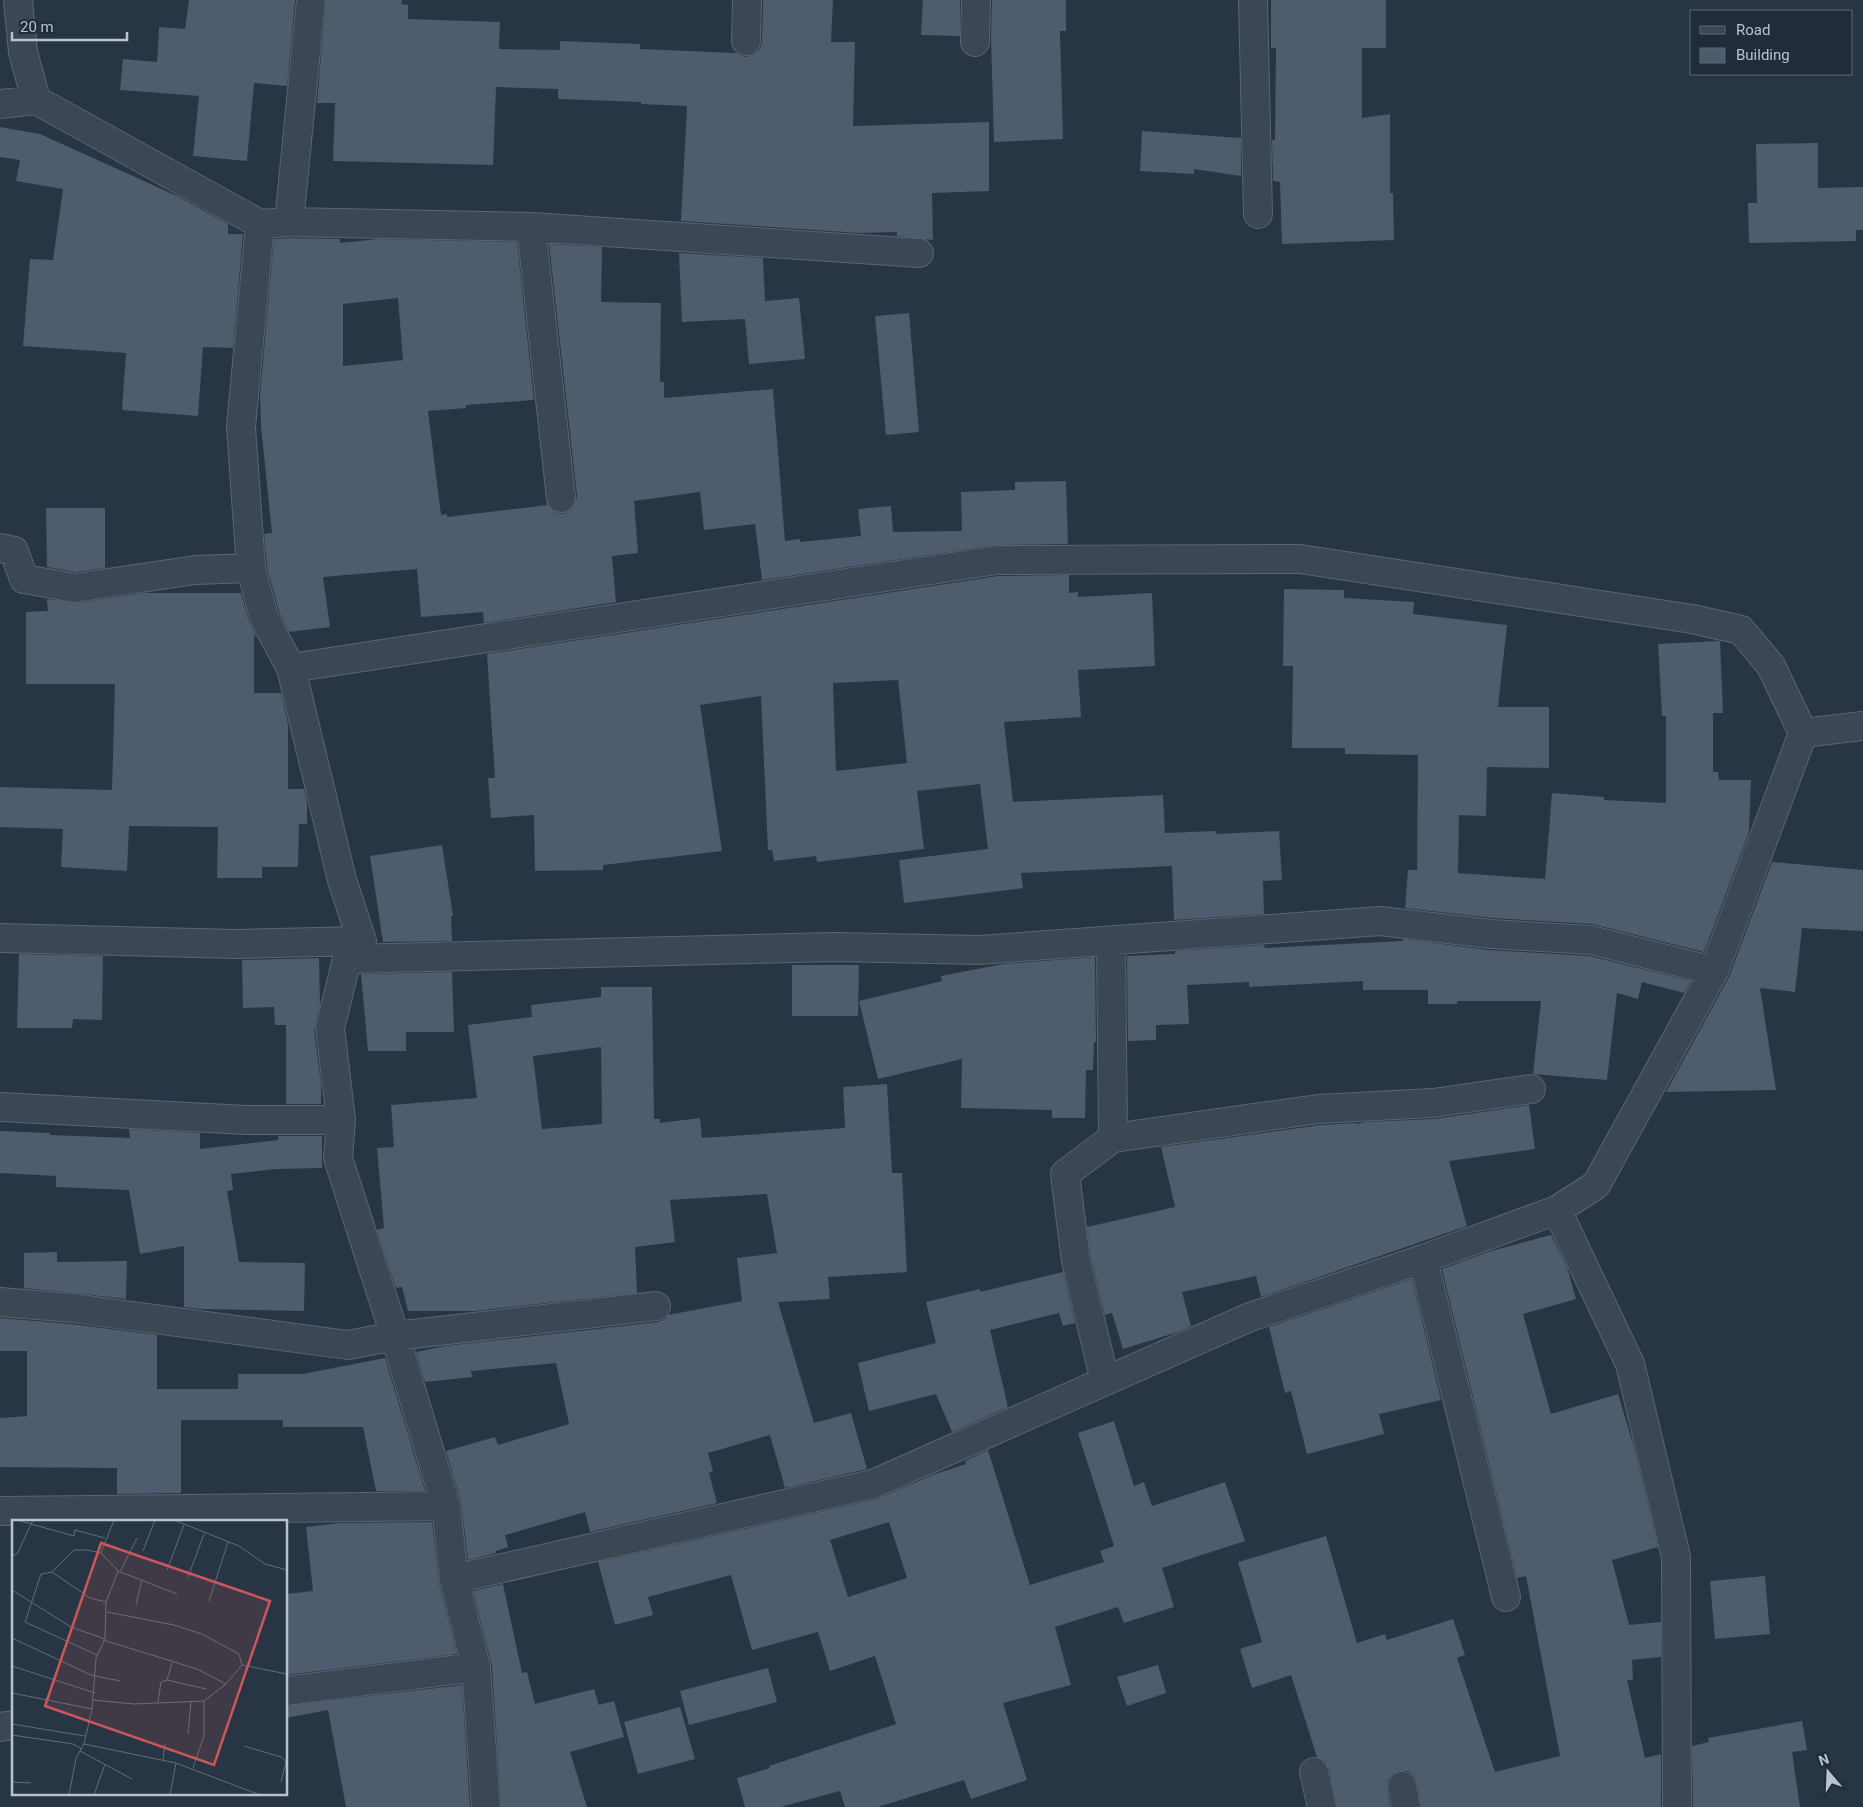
<svg xmlns="http://www.w3.org/2000/svg" width="1863" height="1807" viewBox="0 0 1863 1807" font-family="Roboto,sans-serif">
	<style>
		.building { fill: #4e5c6e; fill-rule: evenodd }
		.lines { fill: none; stroke-linecap: round; stroke-linejoin: round }
		.street-casing { stroke: #5a6572; stroke-width: 30 }
		.street { stroke: #3b4754; stroke-width: 28 }
		.inset-road { fill: none; stroke: #616d7c; stroke-width: 1 }
		.view { fill: #cd565a; fill-opacity: 0.15; stroke: #cd565a; stroke-width: 2.5 }
		.inset-edge { fill: none; stroke: #b9c2ce; stroke-width: 2.5 }
	</style>
	<rect width="100%" height="100%" fill="#273545"/>
	<path class="building" d="M 189,0 L 295,0 L 287,86 L 254,83 L 247,161 L 193,156 L 199,96 L 120,90 L 123,59 L 157,62 L 159,27 L 185,29 Z
		M 326,0 L 402,0 L 401,4 L 408,5 L 408,19 L 500,22 L 499,49 L 560,50 L 560,41 L 640,44 L 640,49 L 736,53 L 746,57 L 754,54 L 760,49 L 762,42 L 763,0 L 833,0 L 831,42 L 855,42 L 853,126 L 989,122 L 989,191 L 932,193 L 933,240 L 897,236 L 897,232 L 859,233 L 681,221 L 687,106 L 641,104 L 641,102 L 558,99 L 558,89 L 496,87 L 493,165 L 333,161 L 335,103 L 317,103 Z
		M 923,0 L 960,0 L 960,36 L 921,35 Z
		M 992,0 L 1066,0 L 1066,31 L 1060,31 L 1063,139 L 994,142 L 991,38 Z
		M 1271,0 L 1386,0 L 1386,48 L 1362,48 L 1362,118 L 1390,114 L 1390,193 L 1393,193 L 1394,240 L 1282,244 L 1280,182 L 1273,181 L 1272,140 L 1275,140 L 1276,48 L 1271,48 Z
		M 0,127 L 40,134 L 177,196 L 228,224 L 228,234 L 243,234 L 233,348 L 203,347 L 198,416 L 122,410 L 126,353 L 23,346 L 30,259 L 53,260 L 63,189 L 16,181 L 20,160 L 0,157 Z
		M 1142,131 L 1241,138 L 1241,176 L 1194,169 L 1194,174 L 1140,171 Z
		M 1818,143 L 1818,188 L 1863,187 L 1863,230 L 1856,230 L 1856,241 L 1749,243 L 1748,203 L 1757,203 L 1756,144 Z
		M 289,238 L 340,239 L 340,243 L 378,239 L 517,242 L 534,400 L 466,405 L 466,408 L 428,411 L 441,515 L 447,514 L 447,517 L 548,505 L 554,512 L 562,514 L 571,510 L 575,504 L 577,496 L 549,244 L 602,247 L 601,302 L 661,303 L 660,382 L 664,382 L 664,398 L 773,389 L 785,541 L 800,539 L 800,542 L 861,536 L 858,509 L 891,506 L 893,532 L 962,531 L 961,492 L 1015,490 L 1015,482 L 1066,481 L 1068,544 L 995,545 L 762,580 L 755,524 L 704,530 L 700,492 L 634,501 L 638,553 L 612,556 L 616,602 L 484,623 L 483,612 L 421,617 L 417,569 L 323,577 L 330,627 L 289,632 L 279,612 L 267,567 L 264,534 L 272,533 L 261,426 L 260,395 L 274,239 ZM 398,298 L 403,360 L 343,366 L 343,304 Z
		M 679,253 L 763,258 L 765,301 L 799,298 L 805,359 L 749,364 L 745,319 L 682,322 Z
		M 909,313 L 919,432 L 886,435 L 875,316 Z
		M 46,508 L 105,508 L 105,568 L 75,572 L 47,567 Z
		M 1069,575 L 1069,593 L 1078,592 L 1078,597 L 1152,593 L 1155,666 L 1078,670 L 1081,717 L 1004,722 L 1013,802 L 1163,795 L 1165,833 L 1216,831 L 1216,834 L 1279,831 L 1282,880 L 1263,881 L 1264,914 L 1174,920 L 1172,866 L 1021,873 L 1023,888 L 904,903 L 899,860 L 988,849 L 980,784 L 917,791 L 924,849 L 817,862 L 816,856 L 774,861 L 772,850 L 768,850 L 761,696 L 700,705 L 722,851 L 603,865 L 603,870 L 535,871 L 534,815 L 491,818 L 488,778 L 495,778 L 487,654 L 998,576 ZM 898,680 L 907,763 L 836,771 L 833,683 Z
		M 1284,589 L 1344,590 L 1344,598 L 1414,602 L 1413,614 L 1507,625 L 1498,707 L 1549,707 L 1549,768 L 1487,767 L 1486,816 L 1459,815 L 1458,873 L 1545,879 L 1552,793 L 1604,797 L 1604,800 L 1666,803 L 1666,716 L 1662,716 L 1658,644 L 1720,641 L 1723,713 L 1713,713 L 1713,772 L 1718,772 L 1719,780 L 1751,780 L 1749,832 L 1704,952 L 1592,924 L 1492,918 L 1405,908 L 1408,870 L 1417,870 L 1418,755 L 1345,754 L 1345,748 L 1292,748 L 1293,666 L 1283,666 Z
		M 145,593 L 241,593 L 249,622 L 256,636 L 254,637 L 254,693 L 281,693 L 288,724 L 288,789 L 304,789 L 307,802 L 307,824 L 299,824 L 298,867 L 262,867 L 262,878 L 217,878 L 218,827 L 129,826 L 127,871 L 61,867 L 63,829 L 0,827 L 0,787 L 112,790 L 115,684 L 26,684 L 26,612 L 48,611 L 47,599 L 77,603 Z
		M 442,845 L 453,916 L 451,916 L 452,941 L 383,942 L 370,856 Z
		M 1772,862 L 1863,870 L 1863,931 L 1802,928 L 1795,992 L 1760,988 L 1776,1090 L 1666,1092 L 1729,977 Z
		M 1403,939 L 1489,950 L 1589,956 L 1691,981 L 1684,993 L 1642,982 L 1638,999 L 1617,993 L 1607,1080 L 1533,1074 L 1541,1001 L 1457,1001 L 1457,1004 L 1428,1004 L 1428,990 L 1363,990 L 1363,981 L 1249,987 L 1249,982 L 1187,985 L 1189,1024 L 1156,1025 L 1156,1040 L 1128,1041 L 1127,956 L 1175,954 L 1175,951 L 1264,945 L 1265,948 L 1403,941 Z
		M 19,954 L 103,956 L 102,1020 L 73,1019 L 72,1028 L 17,1028 Z
		M 1095,957 L 1096,1042 L 1094,1042 L 1093,1070 L 1086,1070 L 1085,1118 L 1052,1118 L 1052,1110 L 961,1108 L 962,1059 L 878,1079 L 859,1001 L 942,981 L 941,976 L 1003,964 Z
		M 319,958 L 320,1005 L 314,1030 L 321,1084 L 321,1104 L 286,1104 L 286,1025 L 275,1025 L 274,1007 L 243,1008 L 242,960 Z
		M 792,965 L 859,965 L 858,1016 L 792,1016 Z
		M 452,972 L 454,1032 L 406,1032 L 406,1051 L 368,1051 L 361,974 Z
		M 601,987 L 652,987 L 654,1119 L 660,1119 L 660,1123 L 700,1118 L 702,1138 L 845,1128 L 843,1087 L 887,1084 L 892,1173 L 902,1173 L 907,1272 L 828,1277 L 830,1299 L 778,1302 L 814,1423 L 851,1413 L 867,1469 L 785,1488 L 770,1435 L 708,1453 L 713,1471 L 709,1473 L 717,1503 L 590,1532 L 585,1512 L 505,1535 L 508,1547 L 496,1551 L 496,1553 L 468,1560 L 461,1502 L 446,1451 L 495,1437 L 498,1445 L 569,1424 L 556,1363 L 471,1371 L 472,1377 L 425,1382 L 416,1352 L 445,1346 L 658,1322 L 665,1319 L 668,1315 L 742,1301 L 737,1258 L 777,1253 L 767,1194 L 670,1200 L 675,1242 L 635,1247 L 637,1293 L 475,1311 L 408,1311 L 402,1287 L 396,1288 L 377,1230 L 384,1228 L 377,1148 L 394,1147 L 391,1105 L 477,1098 L 468,1025 L 532,1017 L 531,1005 L 601,997 ZM 601,1047 L 602,1124 L 542,1129 L 533,1056 Z
		M 1529,1105 L 1535,1149 L 1449,1161 L 1467,1226 L 1261,1297 L 1256,1276 L 1182,1292 L 1191,1326 L 1178,1332 L 1123,1349 L 1112,1313 L 1105,1315 L 1091,1258 L 1087,1227 L 1175,1207 L 1161,1147 L 1320,1125 L 1356,1123 L 1356,1124 L 1365,1122 L 1434,1119 Z
		M 129,1129 L 200,1133 L 200,1149 L 278,1140 L 278,1136 L 322,1136 L 322,1168 L 277,1169 L 231,1174 L 233,1190 L 227,1191 L 239,1262 L 305,1263 L 304,1311 L 201,1309 L 184,1307 L 184,1246 L 140,1254 L 129,1190 L 56,1187 L 56,1176 L 0,1173 L 0,1131 L 50,1133 L 50,1135 L 130,1138 Z
		M 1551,1235 L 1567,1267 L 1576,1299 L 1523,1314 L 1551,1414 L 1618,1394 L 1634,1447 L 1658,1547 L 1612,1560 L 1629,1625 L 1661,1622 L 1661,1657 L 1632,1660 L 1633,1680 L 1627,1680 L 1645,1758 L 1661,1754 L 1661,1807 L 1421,1807 L 1417,1783 L 1414,1776 L 1408,1771 L 1400,1771 L 1392,1774 L 1387,1781 L 1387,1789 L 1390,1807 L 1337,1807 L 1329,1769 L 1325,1761 L 1317,1757 L 1291,1675 L 1252,1688 L 1240,1649 L 1262,1642 L 1238,1562 L 1326,1536 L 1357,1643 L 1385,1634 L 1387,1640 L 1453,1619 L 1465,1655 L 1457,1658 L 1495,1772 L 1560,1756 L 1526,1576 L 1517,1578 L 1442,1269 L 1491,1251 Z
		M 57,1252 L 57,1262 L 127,1261 L 126,1299 L 75,1293 L 24,1288 L 24,1253 Z
		M 1063,1272 L 1075,1323 L 1063,1326 L 1059,1313 L 990,1330 L 1008,1407 L 952,1432 L 936,1394 L 869,1411 L 858,1363 L 936,1343 L 926,1302 L 980,1289 L 980,1292 Z
		M 1412,1279 L 1441,1400 L 1379,1414 L 1384,1434 L 1307,1454 L 1291,1391 L 1285,1393 L 1269,1327 Z
		M 0,1318 L 71,1324 L 157,1335 L 157,1389 L 238,1389 L 238,1374 L 303,1374 L 385,1358 L 425,1491 L 376,1491 L 363,1427 L 283,1427 L 283,1420 L 181,1420 L 181,1493 L 117,1494 L 117,1468 L 0,1467 L 0,1418 L 27,1416 L 27,1351 L 0,1351 Z
		M 1114,1421 L 1134,1486 L 1144,1482 L 1152,1506 L 1225,1482 L 1245,1541 L 1162,1568 L 1174,1607 L 1124,1623 L 1118,1607 L 1055,1627 L 1071,1685 L 1003,1703 L 1027,1780 L 971,1799 L 964,1780 L 878,1807 L 845,1807 L 840,1791 L 781,1807 L 745,1807 L 737,1778 L 770,1768 L 769,1766 L 896,1724 L 875,1656 L 830,1671 L 818,1632 L 752,1650 L 731,1575 L 648,1597 L 653,1615 L 615,1625 L 598,1562 L 877,1499 L 935,1474 L 966,1464 L 965,1461 L 988,1450 L 1030,1585 L 1104,1562 L 1100,1551 L 1114,1546 L 1078,1433 ZM 889,1522 L 907,1578 L 848,1597 L 830,1540 Z
		M 432,1522 L 439,1583 L 457,1654 L 286,1675 L 286,1594 L 313,1591 L 306,1527 L 341,1523 Z
		M 1765,1576 L 1770,1634 L 1715,1639 L 1710,1581 Z
		M 503,1584 L 522,1673 L 527,1672 L 535,1704 L 594,1689 L 599,1705 L 614,1701 L 624,1737 L 570,1752 L 587,1807 L 501,1807 L 492,1666 L 473,1591 Z
		M 1158,1665 L 1166,1693 L 1127,1706 L 1117,1677 Z
		M 768,1668 L 777,1702 L 689,1725 L 680,1691 Z
		M 462,1685 L 470,1807 L 346,1807 L 328,1710 L 286,1718 L 286,1706 Z
		M 680,1707 L 695,1759 L 638,1774 L 624,1722 Z
		M 1802,1721 L 1807,1750 L 1792,1752 L 1800,1807 L 1693,1807 L 1692,1746 L 1709,1742 L 1708,1738 Z"/>
	<g class="lines">
		<defs>
			<path id="street" d="M 18,0 L 23,52 L 36,100
				M 1253,0 L 1258,214
				M 746,41 L 747,0
				M 975,42 L 976,0
				M 0,104 L 36,100 L 260,224 L 289,222 L 531,227 L 919,253
				M 289,222 L 311,0
				M 260,224 L 241,427 L 251,568 L 264,618 L 291,668 L 342,880 L 362,941 L 347,959 L 330,1028 L 341,1120 L 338,1158 L 395,1336 L 446,1506 L 454,1579 L 476,1667 L 486,1807
				M 531,227 L 561,498
				M 0,548 L 14,551 L 24,579 L 75,588 L 195,570 L 251,568
				M 291,668 L 997,560 L 1300,559 L 1692,619 L 1741,630 L 1771,666 L 1803,733 L 1714,971 L 1596,1185 L 1557,1210 L 1423,1259 L 1250,1317 L 873,1484 L 454,1579
				M 1803,733 L 1863,726
				M 0,938 L 236,944 L 362,941
				M 1111,941 L 1113,1138
				M 347,959 L 834,947 L 979,950 L 1380,921 L 1491,934 L 1591,940 L 1714,971
				M 0,1107 L 246,1120 L 341,1120
				M 1557,1210 L 1630,1364 L 1676,1557 L 1677,1807
				M 1423,1259 L 1506,1597
				M 0,1302 L 73,1308 L 348,1345 L 395,1336 L 656,1306
				M 1105,1381 L 1076,1261 L 1065,1174 L 1113,1138 L 1318,1109 L 1433,1103 L 1531,1089
				M 0,1511 L 446,1506
				M 286,1691 L 476,1667
				M 0,1727 L 14,1725
				M 1314,1772 L 1322,1807
				M 1402,1786 L 1406,1807"/>
		</defs>
		<use href="#street" class="street-casing"/>
		<use href="#street" class="street"/>
	</g>
	<g transform="translate(12 1520)">
		<rect width="275" height="275" fill="#273545"/>
		<path class="inset-road" d="M 5,0 L 62,16 L 63,10 L 93,18M 162,0 L 227,26 L 253,44 L 275,50M 131,31 L 143,0M 89,33 L 102,0M 0,36 L 5,34 L 21,0M 155,50 L 172,5M 40,52 L 62,30 L 75,30 L 89,33 L 106,51 L 165,74M 108,52 L 125,18M 176,57 L 192,14M 0,70 L 59,107 L 93,119M 197,81 L 216,22M 124,85 L 130,60M 0,118 L 79,155 L 108,161M 91,120 L 185,149 L 214,164M 85,135 L 13,102 L 29,54 L 35,53 L 40,52 L 78,78 L 94,82M 230,145 L 275,154M 0,146 L 83,173M 155,160 L 160,143M 0,173 L 80,189M 81,180 L 122,184 L 192,181 L 214,164 L 230,145 L 227,134 L 190,114 L 162,105 L 95,92M 146,182 L 149,162 L 155,160 L 194,169M 0,204 L 73,216M 176,214 L 179,181M 0,215 L 61,224 L 70,229M 72,224 L 164,243 L 248,275M 232,226 L 269,237 L 275,242M 68,231 L 120,259M 151,240 L 153,224M 181,248 L 192,216 L 192,181M 0,262 L 19,263M 269,262 L 274,242M 57,275 L 64,238 L 72,224 L 80,189 L 84,138 L 93,119 L 94,82 L 106,51M 82,275 L 93,244M 158,275 L 164,243"/>
		<path class="view" d="M 89,23 L 258,81 L 202,245 L 33,186 Z"/>
		<rect width="275" height="275" class="inset-edge"/>
	</g>
	<rect x="1690" y="10" width="162" height="65" fill="#202c3a" stroke="#5d6875"/>
	<rect x="1700" y="26" width="25" height="8" fill="#3b4754" stroke="#5d6875"/>
	<text x="1736" y="35" font-size="15" fill="#b9c2ce">Road</text>
	<rect x="1700" y="48" width="25" height="15" fill="#4e5c6e" stroke="#5d6875"/>
	<text x="1736" y="60" font-size="15" fill="#b9c2ce">Building</text>
	<g transform="translate(1828 1772) rotate(341)" stroke="#202c3a" stroke-width="4" paint-order="stroke">
	<path d="M0-4L9 19L0 12L-9 19Z" fill="#b9c2ce"/>
	<text y="-8" font-size="14" font-weight="bold" text-anchor="middle" fill="#b9c2ce">N</text>
	</g>
	<path d="M12 32v8h115v-8" fill="none" stroke="#b9c2ce" stroke-width="2.5"/>
	<text x="20" y="32" font-size="15" fill="#b9c2ce" stroke="#202c3a" stroke-width="4" paint-order="stroke">20 m</text>
</svg>
